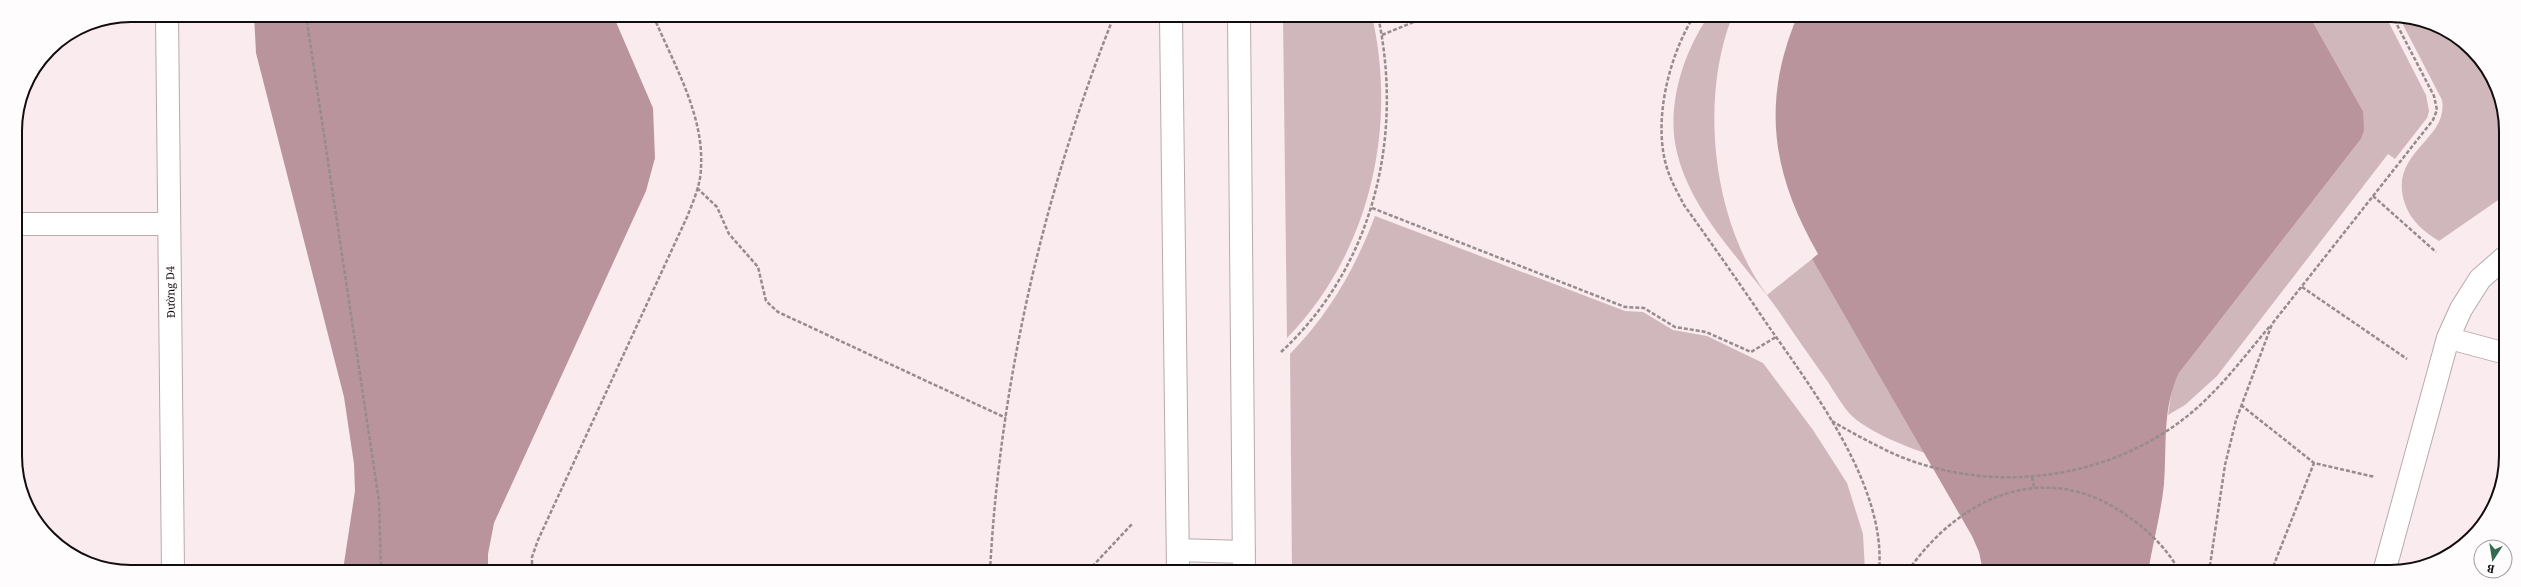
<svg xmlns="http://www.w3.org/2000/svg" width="2521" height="587" viewBox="0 0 2521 587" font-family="'Noto Serif',serif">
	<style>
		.green { fill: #d0b7bc }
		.water { fill: #b9949c }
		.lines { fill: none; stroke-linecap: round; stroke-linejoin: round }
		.service-casing { stroke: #b8aaad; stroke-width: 23 }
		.minor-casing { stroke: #b8aaad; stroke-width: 24 }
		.tertiary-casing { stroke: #b8aaad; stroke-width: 24 }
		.path { stroke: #968b8d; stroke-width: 2.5; stroke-dasharray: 4 2; stroke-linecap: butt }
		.service { stroke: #fff; stroke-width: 21 }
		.minor { stroke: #fff; stroke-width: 22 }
		.tertiary { stroke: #fff; stroke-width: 22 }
		.labels { text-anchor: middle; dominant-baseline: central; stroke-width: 4; stroke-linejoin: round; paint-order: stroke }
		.street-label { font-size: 11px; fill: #120d0e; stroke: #fffcfd }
		.rim { fill: none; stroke: #120d0e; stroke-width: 2 }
	</style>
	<rect width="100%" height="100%" fill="#faebee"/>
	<path class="green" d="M 1283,16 L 1372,16 C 1398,129 1369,254 1287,338 Z
		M 1708,17 L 1732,17 C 1699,101 1713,222 1767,295 L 1812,259 L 1925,453 C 1904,446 1865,430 1850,414 C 1842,405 1835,393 1828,382 C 1811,358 1794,334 1778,310 C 1742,260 1689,211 1676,148 C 1667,105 1683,53 1708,17 Z
		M 2310,17 L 2386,17 L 2426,95 L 2429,111 L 2427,118 L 2395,159 L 2388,154 L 2217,376 L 2185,405 L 2168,415 L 2172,388 L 2179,373 L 2361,139 L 2363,111 Z
		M 2399,17 L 2413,17 L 2472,49 L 2504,108 L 2504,196 L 2439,241 C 2424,232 2411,221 2405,204 C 2387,152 2449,141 2442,100 Z
		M 1375,216 L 1625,311 L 1643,312 L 1673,330 L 1707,336 L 1763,363 L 1813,430 L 1847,483 L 1863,534 L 1865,571 L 1292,571 L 1290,354 C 1329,314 1355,269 1375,216 Z"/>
	<path class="water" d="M 254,15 L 613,15 L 653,108 L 655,158 L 646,191 L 494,523 L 488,554 L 488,570 L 343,570 L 355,491 L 354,464 L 344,397 L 256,53 Z
		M 1797,17 L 2310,17 L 2363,111 L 2364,130 L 2361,139 L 2179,373 C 2162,407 2167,447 2164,484 C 2161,513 2153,543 2148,572 L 1983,571 L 1979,552 L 1972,536 L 1812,259 L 1818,254 C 1772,174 1761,103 1797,17 Z"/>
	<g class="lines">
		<defs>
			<path id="service" d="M 2448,338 L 2504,353"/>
			<path id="minor" d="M 167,15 L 173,570
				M 16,224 L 169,224
				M 2384,572 L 2448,338 L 2461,309 L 2480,279 L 2504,258"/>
			<path id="tertiary" d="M 1171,16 L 1178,571
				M 1239,16 L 1244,571
				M 1178,550 L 1244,552"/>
		</defs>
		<use href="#service" class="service-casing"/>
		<use href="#minor" class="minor-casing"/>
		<use href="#tertiary" class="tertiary-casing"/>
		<path class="path" d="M 306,15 L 379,501 L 381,570
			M 1694,16 C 1668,57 1651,127 1669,174 C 1673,185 1679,195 1684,205 C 1712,244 1740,284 1767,324 C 1813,390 1887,487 1879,571
			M 1382,35 L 1428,16
			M 697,188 L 717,207 L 729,234 L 758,267 L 766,301 L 778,312 L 1006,418
			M 2373,196 L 2436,252
			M 1372,208 L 1625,307 L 1644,308 L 1675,327 L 1706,332 L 1751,352 L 1776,337
			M 2302,287 L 2407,359
			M 1281,352 C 1373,267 1404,138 1378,16
			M 2241,405 L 2314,463 L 2375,477
			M 1832,421 C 1852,433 1873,444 1894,454 C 1987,494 2100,482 2181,421 C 2216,395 2242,359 2270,326
			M 2032,477 L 2034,487
			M 1283,569 L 1284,571
			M 532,570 L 532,557 L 538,540 L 687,217 C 693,202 701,184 701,167 C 704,114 673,63 653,15
			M 990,571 C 1000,382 1044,191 1114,16
			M 1088,571 L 1132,524
			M 1908,571 C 1960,496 2047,457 2129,517 C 2149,531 2168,550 2180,572
			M 2209,572 L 2225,465 L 2236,420 L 2272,324 L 2433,120 L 2437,110 L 2434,96 L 2393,17
			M 2271,572 L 2314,463"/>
		<use href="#service" class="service"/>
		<use href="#minor" class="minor"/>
		<use href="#tertiary" class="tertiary"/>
	</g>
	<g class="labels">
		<g class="street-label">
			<text transform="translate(170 292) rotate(-91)">Đường D4</text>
		</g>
	</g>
	<path d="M0 0H2521V587H0ZM131 22H2390A109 109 0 0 1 2499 131V456A109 109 0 0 1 2390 565H131A109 109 0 0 1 22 456V131A109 109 0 0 1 131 22Z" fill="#fffcfd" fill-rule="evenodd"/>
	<path class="rim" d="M131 22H2390A109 109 0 0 1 2499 131V456A109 109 0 0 1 2390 565H131A109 109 0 0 1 22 456V131A109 109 0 0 1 131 22Z"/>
	<g transform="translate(2493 559) rotate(192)"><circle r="19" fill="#fffcfd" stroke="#a09c9d"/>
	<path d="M0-3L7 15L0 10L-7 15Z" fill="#346a51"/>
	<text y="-6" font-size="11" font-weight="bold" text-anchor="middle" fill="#120d0e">B</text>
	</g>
</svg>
